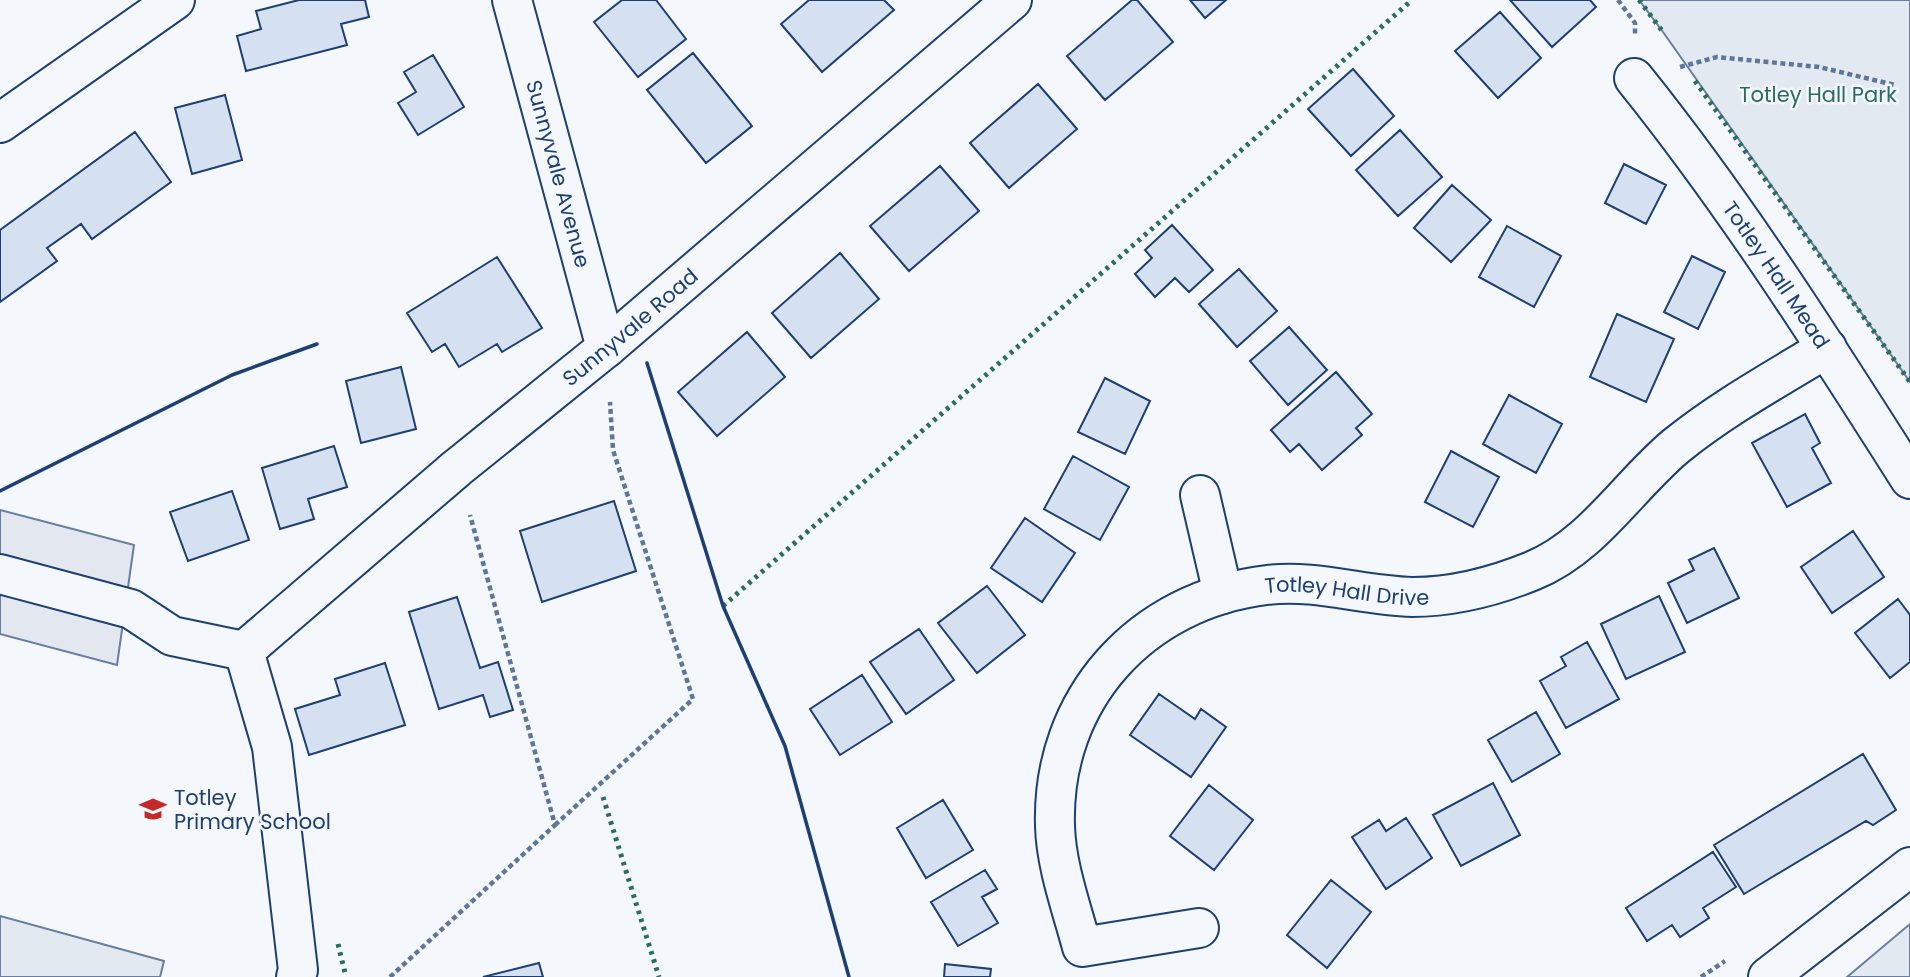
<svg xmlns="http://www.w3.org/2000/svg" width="1910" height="977" viewBox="0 0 1910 977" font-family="Poppins,sans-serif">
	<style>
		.green { fill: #e3e9f0; stroke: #687fa3; stroke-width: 2 }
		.parking { fill: #e3e8f0; stroke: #687fa3; stroke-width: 2 }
		.building { fill: #d5e0f0; stroke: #1d3f73; stroke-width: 2 }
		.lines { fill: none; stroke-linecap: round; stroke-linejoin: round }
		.minor-casing { stroke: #1d3f73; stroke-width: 42 }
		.path { stroke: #5e769c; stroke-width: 4.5; stroke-dasharray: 5 3.5; stroke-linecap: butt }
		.minor { stroke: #f4f7fb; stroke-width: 38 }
		.hedge { stroke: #2c6c60; stroke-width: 5; stroke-dasharray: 3.5 5; stroke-linecap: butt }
		.wall { stroke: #1d3f73; stroke-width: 3.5 }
		.labels { text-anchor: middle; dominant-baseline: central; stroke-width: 5; stroke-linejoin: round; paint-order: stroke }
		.park-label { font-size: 21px; fill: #2c6c60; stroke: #f4f7fb }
		.street-label { font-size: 21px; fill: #1d3f73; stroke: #f4f7fb }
		.poi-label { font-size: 21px; fill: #1d3f73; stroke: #f4f7fb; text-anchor: start }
	</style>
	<rect width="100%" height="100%" fill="#f4f7fb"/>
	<path class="green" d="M 1639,0 L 1910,0 L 1910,382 L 1663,32 Z
		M 0,916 L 164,961 L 160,977 L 0,977 Z
		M 1910,924 L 1910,977 L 1847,977 Z"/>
	<path class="parking" d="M 0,510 L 134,545 L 117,665 L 0,634 Z"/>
	<path class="building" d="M 299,0 L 365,0 L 369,17 L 341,24 L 347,45 L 246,71 L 237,36 L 261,29 L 256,11 Z
		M 622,0 L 656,0 L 686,39 L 638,77 L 594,22 Z
		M 809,0 L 884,0 L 894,10 L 822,72 L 781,24 Z
		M 1132,0 L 1137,0 L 1173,42 L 1105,100 L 1067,56 Z
		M 1190,0 L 1226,0 L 1205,18 Z
		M 1510,0 L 1590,0 L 1596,7 L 1552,47 Z
		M 1500,12 L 1541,58 L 1498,98 L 1455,51 Z
		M 693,53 L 752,126 L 706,163 L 647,90 Z
		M 433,55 L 464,107 L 418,135 L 398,103 L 416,92 L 404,72 Z
		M 1353,69 L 1394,116 L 1351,156 L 1308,109 Z
		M 1038,84 L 1077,129 L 1009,188 L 970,143 Z
		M 225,95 L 242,160 L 192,174 L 175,108 Z
		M 1400,130 L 1442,177 L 1398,216 L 1356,170 Z
		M 135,132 L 171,182 L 92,239 L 81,224 L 47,248 L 57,261 L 0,302 L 0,230 Z
		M 1624,164 L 1666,185 L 1646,224 L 1605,203 Z
		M 940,166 L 979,211 L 909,271 L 870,226 Z
		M 1452,185 L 1491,220 L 1451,262 L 1414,228 Z
		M 1172,225 L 1213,270 L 1189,292 L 1175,278 L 1155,297 L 1135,274 L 1152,258 L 1145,250 Z
		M 1507,226 L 1561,256 L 1534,307 L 1479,277 Z
		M 840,253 L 879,299 L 811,358 L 772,313 Z
		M 1692,256 L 1725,272 L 1698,329 L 1664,312 Z
		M 497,257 L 542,328 L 502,352 L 497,344 L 459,367 L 445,344 L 432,352 L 407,313 Z
		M 1239,269 L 1277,311 L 1237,347 L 1199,304 Z
		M 1617,314 L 1674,339 L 1646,402 L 1590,377 Z
		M 1289,327 L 1327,370 L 1288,405 L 1250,361 Z
		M 747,332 L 785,377 L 717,436 L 678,392 Z
		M 401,367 L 416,429 L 361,443 L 346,381 Z
		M 1336,372 L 1372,414 L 1356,428 L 1362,435 L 1322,470 L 1299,444 L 1290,452 L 1271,430 Z
		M 1105,378 L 1150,401 L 1125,454 L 1078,432 Z
		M 1509,395 L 1562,424 L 1536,473 L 1483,444 Z
		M 1805,414 L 1820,443 L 1812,448 L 1831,483 L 1787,507 L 1752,443 Z
		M 334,446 L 347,487 L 308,499 L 314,519 L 280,529 L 262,468 Z
		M 1451,451 L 1499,477 L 1473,527 L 1425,502 Z
		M 1073,456 L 1129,487 L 1100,540 L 1044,509 Z
		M 232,491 L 249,540 L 188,561 L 170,512 Z
		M 614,501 L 636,571 L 542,602 L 520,531 Z
		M 1025,518 L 1075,553 L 1042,602 L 991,568 Z
		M 1853,531 L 1884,577 L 1832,613 L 1801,567 Z
		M 1714,548 L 1739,598 L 1687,623 L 1668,583 L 1694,570 L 1689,560 Z
		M 987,586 L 1025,635 L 977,673 L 938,623 Z
		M 1659,596 L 1685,652 L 1626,679 L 1601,624 Z
		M 457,597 L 480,668 L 498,662 L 513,710 L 490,717 L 483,695 L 439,709 L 409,612 Z
		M 1898,599 L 1910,615 L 1910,662 L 1890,678 L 1855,633 Z
		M 919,629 L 954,680 L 906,714 L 870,662 Z
		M 1587,642 L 1619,699 L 1566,728 L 1540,681 L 1566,666 L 1561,657 Z
		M 385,663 L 405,725 L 309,755 L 295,709 L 340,695 L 335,679 Z
		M 862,675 L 892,722 L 840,755 L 810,709 Z
		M 1159,694 L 1195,719 L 1201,709 L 1226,727 L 1191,777 L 1130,735 Z
		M 1536,712 L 1560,754 L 1512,782 L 1488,740 Z
		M 1863,754 L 1896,810 L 1873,825 L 1866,821 L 1744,894 L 1714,845 Z
		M 1493,783 L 1520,835 L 1461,866 L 1433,815 Z
		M 1209,785 L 1253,820 L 1214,870 L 1170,836 Z
		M 943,800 L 973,850 L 926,878 L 897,828 Z
		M 1406,818 L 1432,858 L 1386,889 L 1352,837 L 1379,820 L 1386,831 Z
		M 1713,852 L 1736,887 L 1703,908 L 1709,918 L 1680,937 L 1672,925 L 1647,941 L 1626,908 Z
		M 985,870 L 997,889 L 982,897 L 998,923 L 958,946 L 931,902 Z
		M 1331,880 L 1371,912 L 1327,968 L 1287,935 Z
		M 539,963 L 543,977 L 483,977 Z
		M 945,964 L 991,969 L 990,977 L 944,977 Z"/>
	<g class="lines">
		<defs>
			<g id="minor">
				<path id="s1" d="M 512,0 L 606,348"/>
				<path id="s2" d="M 1634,78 C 1736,205 1823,342 1910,479"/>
				<path d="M 0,123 L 175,0"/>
				<path d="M 1200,495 L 1223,594"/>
				<path d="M 0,574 L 131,609 L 172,636 L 244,651"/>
				<path id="s3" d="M 244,651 L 457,468 L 606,348 L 1012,0"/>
				<path d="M 244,651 L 272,747 L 298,970 L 296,977"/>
				<path id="s4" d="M 1199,928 L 1082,947 C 1072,909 1056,866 1055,826 C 1051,699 1141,600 1267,585 C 1316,579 1363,596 1412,597 C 1453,597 1495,586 1532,571 C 1592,547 1628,486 1676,446 C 1723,408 1776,379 1827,348"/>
				<path d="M 1768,977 L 1910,867"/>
			</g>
		</defs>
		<use href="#minor" class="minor-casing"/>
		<path class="path" d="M 1618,0 L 1635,23 L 1635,36
			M 1680,67 L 1717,57 L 1819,67 L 1895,85
			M 555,825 L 693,699 L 613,450 L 610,402
			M 390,977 L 555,825 L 470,515
			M 1701,977 L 1725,961"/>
		<use href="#minor" class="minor"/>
		<path class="hedge" d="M 1639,0 L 1663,32
			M 1695,81 L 1910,382
			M 723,606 L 1412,0
			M 603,797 L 659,977
			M 338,944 L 346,977"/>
		<path class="wall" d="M 647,363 L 723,606 L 785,746 L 849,977
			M 0,491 L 232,375 L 317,344"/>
	</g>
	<defs>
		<symbol id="school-bare" viewBox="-9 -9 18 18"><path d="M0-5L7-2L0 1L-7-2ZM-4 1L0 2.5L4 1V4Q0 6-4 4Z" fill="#c62828" stroke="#f4f7fb" stroke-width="2.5" paint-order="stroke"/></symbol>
	</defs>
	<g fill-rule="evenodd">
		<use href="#school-bare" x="134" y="790" width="38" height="38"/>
	</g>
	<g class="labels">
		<g class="park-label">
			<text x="1818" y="94">Totley Hall Park</text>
		</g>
		<g class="street-label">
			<text stroke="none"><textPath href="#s1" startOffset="180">Sunnyvale Avenue</textPath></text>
			<text stroke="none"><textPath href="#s2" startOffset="243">Totley Hall Mead</textPath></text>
			<text stroke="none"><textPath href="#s3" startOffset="504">Sunnyvale Road</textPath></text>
			<text stroke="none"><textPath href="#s4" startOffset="677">Totley Hall Drive</textPath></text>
		</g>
		<g class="poi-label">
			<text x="174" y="797">Totley<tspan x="174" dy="24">Primary School</tspan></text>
		</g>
	</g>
</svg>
